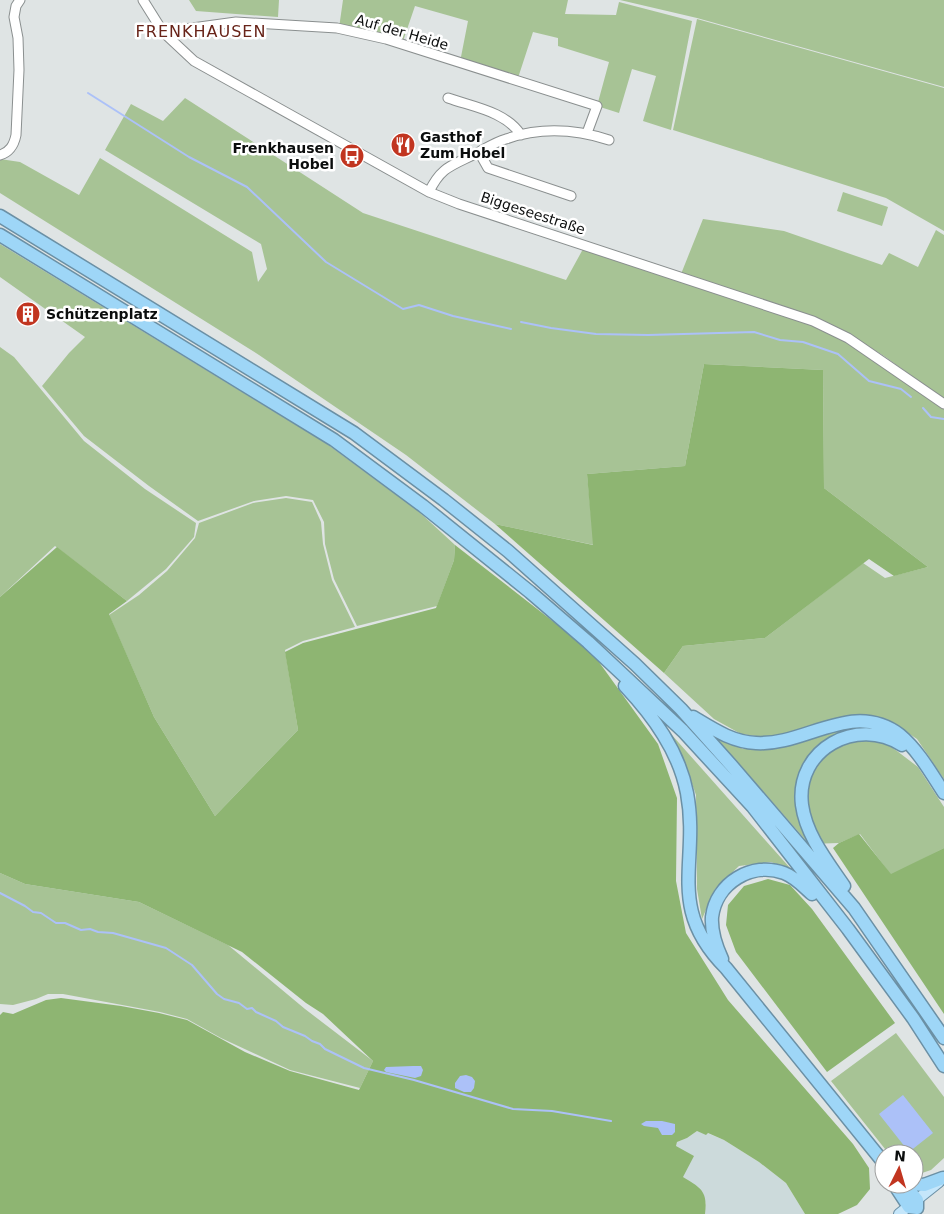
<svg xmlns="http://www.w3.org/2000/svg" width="944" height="1214" viewBox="0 0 944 1214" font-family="'DejaVu Sans',sans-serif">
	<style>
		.built { fill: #ccdadb }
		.green { fill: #a7c395 }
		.forest { fill: #8eb572 }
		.water { fill: #acc1f8 }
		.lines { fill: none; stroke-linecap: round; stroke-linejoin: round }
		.stream { stroke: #acc1f8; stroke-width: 2 }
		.minor-casing { stroke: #8a8f8f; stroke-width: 11 }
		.major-casing { stroke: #6b90a5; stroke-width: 12 }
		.highway-casing { stroke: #6b90a5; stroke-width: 15 }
		.minor { stroke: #fff; stroke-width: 9 }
		.major { stroke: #c5e6fa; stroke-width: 10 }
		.highway { stroke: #9ed6f7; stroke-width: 12 }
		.labels { text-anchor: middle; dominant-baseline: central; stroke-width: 5; stroke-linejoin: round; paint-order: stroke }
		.street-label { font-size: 14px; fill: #0b0d0d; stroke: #fff }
		.poi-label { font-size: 14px; font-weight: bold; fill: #0b0d0d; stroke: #fff; text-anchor: start }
		.quarter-label { font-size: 16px; letter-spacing: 1px; fill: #682419; stroke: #fff }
	</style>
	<rect width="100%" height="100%" fill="#dfe4e4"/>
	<path class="built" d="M 697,1131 L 706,1134 L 707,1133 L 724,1140 L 759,1162 L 786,1183 L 805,1214 L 705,1214 L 706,1203 L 683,1177 L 676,1146 L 677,1142 L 687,1138 Z"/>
	<path class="green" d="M 189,0 L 279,0 L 278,17 L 196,11 Z
		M 343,0 L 568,0 L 565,14 L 616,15 L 619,2 L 692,21 L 671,130 L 643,121 L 656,76 L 632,69 L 619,113 L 597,106 L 609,62 L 558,46 L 558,38 L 533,32 L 517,81 L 460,62 L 468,21 L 415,6 L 402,44 L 339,28 Z
		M 620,0 L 944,0 L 944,87 L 697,18 Z
		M 697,19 L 944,88 L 944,231 L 886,198 L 673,130 Z
		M 185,98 L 363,213 L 566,280 L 583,249 L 758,308 L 812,324 L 847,341 L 944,409 L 944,779 L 917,739 L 896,725 L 876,719 L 772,738 L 741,734 L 714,719 L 664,673 L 683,646 L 765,638 L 863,563 L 885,578 L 928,567 L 824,488 L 823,370 L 704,364 L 685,466 L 587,474 L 594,545 L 495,524 L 406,455 L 259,355 L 0,193 L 0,159 L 20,162 L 79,195 L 100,158 L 252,252 L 258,282 L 267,269 L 261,244 L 105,150 L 131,104 L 163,121 Z
		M 843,192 L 888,207 L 882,226 L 837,211 Z
		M 703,219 L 784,231 L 882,265 L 889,253 L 918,267 L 936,230 L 944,235 L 944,399 L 884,356 L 850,335 L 681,274 Z
		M 0,244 L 327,444 L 417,510 L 455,545 L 454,560 L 437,606 L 357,626 L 334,579 L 325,544 L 324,522 L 313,500 L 286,496 L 254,501 L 198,521 L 149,486 L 84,436 L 42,386 L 69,353 L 85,337 L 0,277 Z
		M 0,347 L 14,357 L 84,441 L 145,489 L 196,523 L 194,537 L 166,569 L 127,601 L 55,546 L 0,597 Z
		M 286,498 L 312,502 L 321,522 L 323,544 L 332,580 L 355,627 L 303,641 L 285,650 L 298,730 L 215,816 L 154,717 L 109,615 L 139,595 L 167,571 L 195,538 L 199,523 L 253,503 Z
		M 864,729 L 897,751 L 918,767 L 944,807 L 944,848 L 891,875 L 860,834 L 839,843 L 809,844 L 712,733 L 743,749 L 776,748 L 840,730 Z
		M 671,734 L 791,869 L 771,862 L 739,866 L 715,889 L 702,919 L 697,889 L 696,795 L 684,761 Z
		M 0,873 L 25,884 L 139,902 L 228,945 L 305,1009 L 373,1061 L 360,1088 L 290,1070 L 221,1038 L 187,1019 L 160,1012 L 63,994 L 48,994 L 36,999 L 13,1005 L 0,1004 Z
		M 896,1033 L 944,1097 L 944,1158 L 931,1170 L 916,1175 L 914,1174 L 914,1154 L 889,1154 L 831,1081 Z"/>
	<path class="forest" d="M 704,364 L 823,370 L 824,488 L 928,567 L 894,576 L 869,559 L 765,638 L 683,646 L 664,673 L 495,524 L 593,545 L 587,474 L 685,466 Z
		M 455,545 L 591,651 L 658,744 L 677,798 L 676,881 L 686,933 L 728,1000 L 853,1144 L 869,1168 L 870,1189 L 857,1205 L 838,1214 L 805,1214 L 786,1183 L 759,1162 L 724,1140 L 708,1133 L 706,1135 L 697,1131 L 687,1138 L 677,1142 L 676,1146 L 694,1156 L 683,1177 C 701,1188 708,1191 705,1214 L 0,1214 L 0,1015 L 3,1012 L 13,1014 L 46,1000 L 61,998 L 121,1006 L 159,1013 L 187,1020 L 245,1052 L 290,1071 L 359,1090 L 373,1061 L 323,1014 L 306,1003 L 242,952 L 139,902 L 25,884 L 0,873 L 0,597 L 57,547 L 127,601 L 109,614 L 154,717 L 215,816 L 298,730 L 285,652 L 303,643 L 436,608 L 454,560 Z
		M 859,834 L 891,874 L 944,848 L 944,1014 L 833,848 L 839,843 Z
		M 768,879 L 790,885 L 812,909 L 895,1023 L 827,1072 L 736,952 L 726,925 L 728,905 L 744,886 Z"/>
	<path class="water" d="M 413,1066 L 421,1066 L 423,1070 L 421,1076 L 415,1078 L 386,1072 L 384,1070 L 386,1067 Z
		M 466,1075 L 472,1077 L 475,1081 L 474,1088 L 471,1092 L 464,1092 L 455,1088 L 455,1083 L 460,1076 Z
		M 903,1095 L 933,1133 L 909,1152 L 879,1114 Z
		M 646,1121 L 662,1121 L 675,1124 L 675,1132 L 672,1135 L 662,1135 L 658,1128 L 644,1126 L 641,1124 Z"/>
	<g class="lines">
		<path class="stream" d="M 88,93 L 189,157 L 247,187 L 326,262 L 403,309 L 419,305 L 453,316 L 511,329
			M 521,322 L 551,328 L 596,334 L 648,335 L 754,332 L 780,340 L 803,342 L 838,354 L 869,381 L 901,389 L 911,397
			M 923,408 L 931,417 L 944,419
			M 0,893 L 25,906 L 33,912 L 41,913 L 56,923 L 65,923 L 81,930 L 90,929 L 98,932 L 113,933 L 166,948 L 192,965 L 217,994 L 224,999 L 239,1003 L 247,1009 L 252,1008 L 256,1012 L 276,1021 L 283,1027 L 305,1036 L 312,1041 L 320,1044 L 325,1049 L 364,1068 L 414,1080 L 513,1109 L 552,1111 L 611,1121"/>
		<defs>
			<path id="minor" d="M 143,0 L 163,32 L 194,61 L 429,192 L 459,204 L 813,321 L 848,338 L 944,404
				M 163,32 L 236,22 L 337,28 L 386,39 L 597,106 L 587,133
				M 448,98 C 473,107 505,111 521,135
				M 479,152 L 488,168 L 571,196
				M 0,155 C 10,152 14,145 16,135 L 19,70 L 18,38 L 14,17 L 16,6 L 20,0
				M 429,192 C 441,167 451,166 475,154 C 485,149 495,142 506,139 C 540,127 575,129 609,140"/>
			<path id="major" d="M 899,1214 L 939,1182"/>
			<path id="highway" d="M 0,216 L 354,433 L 444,500 L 508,551 L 635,664 L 681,709 L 731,765 L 854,908 L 944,1038
				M 0,235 L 334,440 L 423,506 L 530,592 L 588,642 L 683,731 L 753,807 L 848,929 L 913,1018 L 944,1066
				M 625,686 C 653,716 679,751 687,793 C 700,863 665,907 726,968 L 884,1163
				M 693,717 C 713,729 732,742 756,743 C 806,746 852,699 900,735 C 918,750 931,773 944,793
				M 844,886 C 827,861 806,835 802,805 C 795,749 857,716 902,745
				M 722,959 C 716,946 711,932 712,917 C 716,883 752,861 784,873 C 795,877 803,886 812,894
				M 894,1184 L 909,1207 L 917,1208 L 917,1200 L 904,1184
				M 911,1184 L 924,1185 L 943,1178"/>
		</defs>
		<use href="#minor" class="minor-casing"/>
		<use href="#major" class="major-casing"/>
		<use href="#highway" class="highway-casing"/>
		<use href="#minor" class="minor"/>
		<use href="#major" class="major"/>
		<use href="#highway" class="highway"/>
	</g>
	<defs>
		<symbol id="restaurant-disc" viewBox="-11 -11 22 22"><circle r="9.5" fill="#c13520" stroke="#fff"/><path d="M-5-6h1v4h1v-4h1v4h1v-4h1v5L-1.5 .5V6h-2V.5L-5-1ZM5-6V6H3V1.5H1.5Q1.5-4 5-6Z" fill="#fff"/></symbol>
		<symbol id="bus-disc" viewBox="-11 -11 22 22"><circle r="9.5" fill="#c13520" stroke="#fff"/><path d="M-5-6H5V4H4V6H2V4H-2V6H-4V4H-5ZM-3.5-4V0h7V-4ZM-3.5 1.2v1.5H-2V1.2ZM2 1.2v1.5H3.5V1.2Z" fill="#fff"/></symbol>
		<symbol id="building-disc" viewBox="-11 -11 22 22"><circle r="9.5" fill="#c13520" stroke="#fff"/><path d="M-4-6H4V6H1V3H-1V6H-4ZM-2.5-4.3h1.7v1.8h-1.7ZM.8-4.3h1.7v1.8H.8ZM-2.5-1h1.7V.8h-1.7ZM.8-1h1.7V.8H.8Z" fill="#fff"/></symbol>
	</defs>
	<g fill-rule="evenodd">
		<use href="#restaurant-disc" x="389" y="131" width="28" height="28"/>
		<use href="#bus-disc" x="338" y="142" width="28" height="28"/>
		<use href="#building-disc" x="14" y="300" width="28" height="28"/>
	</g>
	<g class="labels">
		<g class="street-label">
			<text transform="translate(402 32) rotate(16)">Auf der Heide</text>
			<text transform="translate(533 213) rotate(18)">Biggeseestraße</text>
		</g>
		<g class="poi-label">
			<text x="420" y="137">Gasthof<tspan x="420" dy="16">Zum Hobel</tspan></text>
			<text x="334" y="148" text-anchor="end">Frenkhausen<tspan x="334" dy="16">Hobel</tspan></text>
			<text x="46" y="314">Schützenplatz</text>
		</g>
		<g class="quarter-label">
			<text x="201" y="31">FRENKHAUSEN</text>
		</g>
	</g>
	<g transform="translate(899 1169) rotate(5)"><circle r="24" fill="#ffffff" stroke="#9d9e9e"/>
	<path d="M0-4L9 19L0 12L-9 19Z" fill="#c13520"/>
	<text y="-8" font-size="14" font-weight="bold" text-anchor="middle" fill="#0b0d0d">N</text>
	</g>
</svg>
